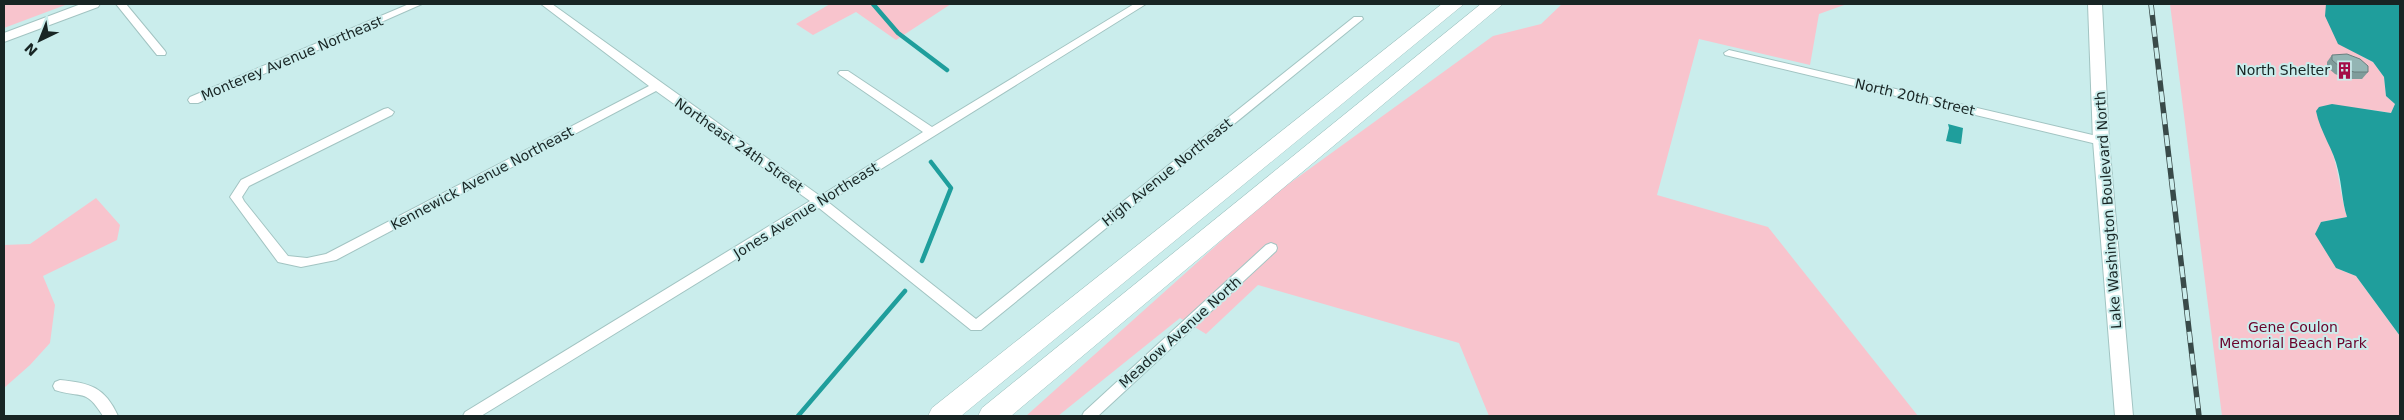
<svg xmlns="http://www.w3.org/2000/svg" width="2404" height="420" viewBox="0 0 2404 420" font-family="'DejaVu Sans',sans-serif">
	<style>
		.green { fill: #f8c4cd }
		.water { fill: #1f9e9c }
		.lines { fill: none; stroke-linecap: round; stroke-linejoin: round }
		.stream { stroke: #1f9e9c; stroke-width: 4.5 }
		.minor-casing { stroke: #a2c4c2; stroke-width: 2 }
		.tertiary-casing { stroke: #a2c4c2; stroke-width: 2 }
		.motorway-casing { stroke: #a2c4c2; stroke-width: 1 }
		.minor { fill: #fff; fill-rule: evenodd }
		.tertiary { fill: #fff; fill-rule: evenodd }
		.motorway { fill: #fff; fill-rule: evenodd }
		.rail-casing { stroke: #394a49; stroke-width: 5.5 }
		.rail { stroke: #caedec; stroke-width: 4; stroke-dasharray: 11; stroke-linecap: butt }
		.wall { fill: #7f9c9b }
		.building { fill: #94b5b4; stroke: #687f7e }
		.labels { text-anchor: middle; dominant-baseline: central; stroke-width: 4; stroke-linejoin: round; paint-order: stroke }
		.street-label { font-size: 14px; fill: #182524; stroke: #caedec }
		.poi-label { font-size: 14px; fill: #182524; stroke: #caedec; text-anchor: end }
		.park-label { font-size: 14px; fill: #6a032b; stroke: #caedec }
	</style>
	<rect width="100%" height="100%" fill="#caedec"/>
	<path class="green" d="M 4,4 L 68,4 L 4,28 Z
		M 830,4 L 951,4 L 896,40 L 856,12 L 813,35 L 796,24 Z
		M 1562,4 L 1847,4 L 1819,14 L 1810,65 L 1699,39 L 1657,195 L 1768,227 L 1918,416 L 1489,416 L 1459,343 L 1258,285 L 1206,334 L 1180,318 L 1058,416 L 1026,416 L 1268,199 L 1493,36 L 1541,24 Z
		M 2170,4 L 2326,4 L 2326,9 L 2363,57 L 2373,62 L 2384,77 L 2386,96 L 2395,104 L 2391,113 L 2366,109 L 2331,148 C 2339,171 2340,194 2347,217 L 2321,222 L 2336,268 L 2356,276 L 2400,336 L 2400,416 L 2222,416 Z
		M 96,198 L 120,225 L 117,240 L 43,276 L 55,305 L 50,343 L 30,365 L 4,388 L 4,245 L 30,244 Z"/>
	<path class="water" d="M 2326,4 L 2400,4 L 2400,336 L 2356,276 L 2336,268 L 2315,234 L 2321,222 L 2347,217 C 2342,201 2342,186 2338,170 C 2334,150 2320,132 2316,111 L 2319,107 L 2332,104 L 2391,113 L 2395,104 L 2386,96 L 2384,77 L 2373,62 L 2338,44 L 2325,16 Z
		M 1948,124 L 1963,128 L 1961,144 L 1946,141 L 1949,128 Z"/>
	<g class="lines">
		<path class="stream" d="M 873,4 L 898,33 L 947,70
			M 922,261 L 951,188 L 931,162
			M 798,416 L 905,291"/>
		<defs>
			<path id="minor" d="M 116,4 L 126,4 L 165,51 L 166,53 L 165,55 L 157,55 Z
				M 409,4 L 422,4 L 198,103 L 190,103 L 188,100 L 190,97 Z
				M 541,4 L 552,4 L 820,196 L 923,132 L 840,75 L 838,73 L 840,71 L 848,71 L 932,127 L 1134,4 L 1146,4 L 828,202 L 976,319 L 1354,17 L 1362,17 L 1363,19 L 981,330 L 971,330 L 819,208 L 481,416 L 463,416 L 465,412 L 810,201 L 656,91 L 336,260 L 301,267 L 278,262 L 230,197 L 241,180 L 384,109 L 388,108 L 394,112 L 392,115 L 249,186 L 242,197 L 244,201 L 288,256 L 307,258 L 326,254 L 649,86 Z
				M 1729,50 L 2101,137 L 2107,141 L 2101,145 L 1725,55 L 1724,53 Z
				M 1271,243 L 1276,245 L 1277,248 L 1276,251 L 1098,416 L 1082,416 L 1084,412 L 1266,245 Z
				M 60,380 C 90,383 105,387 118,416 L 103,416 C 85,387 82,399 55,390 L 53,386 L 55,382 Z"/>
			<path id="tertiary" d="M 81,4 L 100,4 L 98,7 L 4,42 L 4,33 Z
				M 2088,4 L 2102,4 L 2109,141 L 2133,416 L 2115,416 L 2093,141 Z"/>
			<path id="motorway" d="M 1442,4 L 1464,4 L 961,416 L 928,416 L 932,408 Z
				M 1481,4 L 1503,4 L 1011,416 L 978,416 L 982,408 Z"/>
		</defs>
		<use href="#minor" class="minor-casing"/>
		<use href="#tertiary" class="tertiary-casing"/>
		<use href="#motorway" class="motorway-casing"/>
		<use href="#minor" class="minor"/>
		<use href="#tertiary" class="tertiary"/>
		<use href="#motorway" class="motorway"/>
		<defs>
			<path id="rail" d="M 2151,4 L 2199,416"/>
		</defs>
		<use href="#rail" class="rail-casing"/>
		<use href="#rail" class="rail"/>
	</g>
	<path class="wall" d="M 2332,55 L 2368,72 L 2362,79 L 2348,79 L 2335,74 L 2327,67 L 2327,62 Z"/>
	<path class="building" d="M 2347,54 L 2360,59 L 2368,66 L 2368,72 L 2354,72 L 2340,67 L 2332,60 L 2332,55 Z"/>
	<defs>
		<symbol id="building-bare" viewBox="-9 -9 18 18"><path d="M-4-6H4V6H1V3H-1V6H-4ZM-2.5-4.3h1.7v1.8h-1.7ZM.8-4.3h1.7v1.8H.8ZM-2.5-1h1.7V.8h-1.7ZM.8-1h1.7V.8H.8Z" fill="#a40d47" stroke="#caedec" stroke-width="2.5" paint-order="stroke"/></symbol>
	</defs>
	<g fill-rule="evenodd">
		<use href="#building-bare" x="2332" y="58" width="25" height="25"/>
	</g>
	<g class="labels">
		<g class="street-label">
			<text transform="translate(292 58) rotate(-23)">Monterey Avenue Northeast</text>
			<text transform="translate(1915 97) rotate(13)">North 20th Street</text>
			<text transform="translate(739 145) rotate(35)">Northeast 24th Street</text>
			<text transform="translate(1167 172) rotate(-39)">High Avenue Northeast</text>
			<text transform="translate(482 178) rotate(-28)">Kennewick Avenue Northeast</text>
			<text transform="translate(806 210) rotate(-32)">Jones Avenue Northeast</text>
			<text transform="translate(2108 210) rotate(-94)">Lake Washington Boulevard North</text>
			<text transform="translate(1180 332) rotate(-42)">Meadow Avenue North</text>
		</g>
		<g class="poi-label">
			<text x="2330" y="70">North Shelter</text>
		</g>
		<g class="park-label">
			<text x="2293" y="327">Gene Coulon<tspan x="2293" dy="16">Memorial Beach Park</tspan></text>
		</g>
	</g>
	<rect width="2404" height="420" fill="none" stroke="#182524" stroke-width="10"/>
	<g transform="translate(40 40) rotate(223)" stroke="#caedec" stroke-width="4" paint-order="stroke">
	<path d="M0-4L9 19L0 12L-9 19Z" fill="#182524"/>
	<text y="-8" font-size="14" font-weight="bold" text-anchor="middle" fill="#182524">N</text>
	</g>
</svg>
